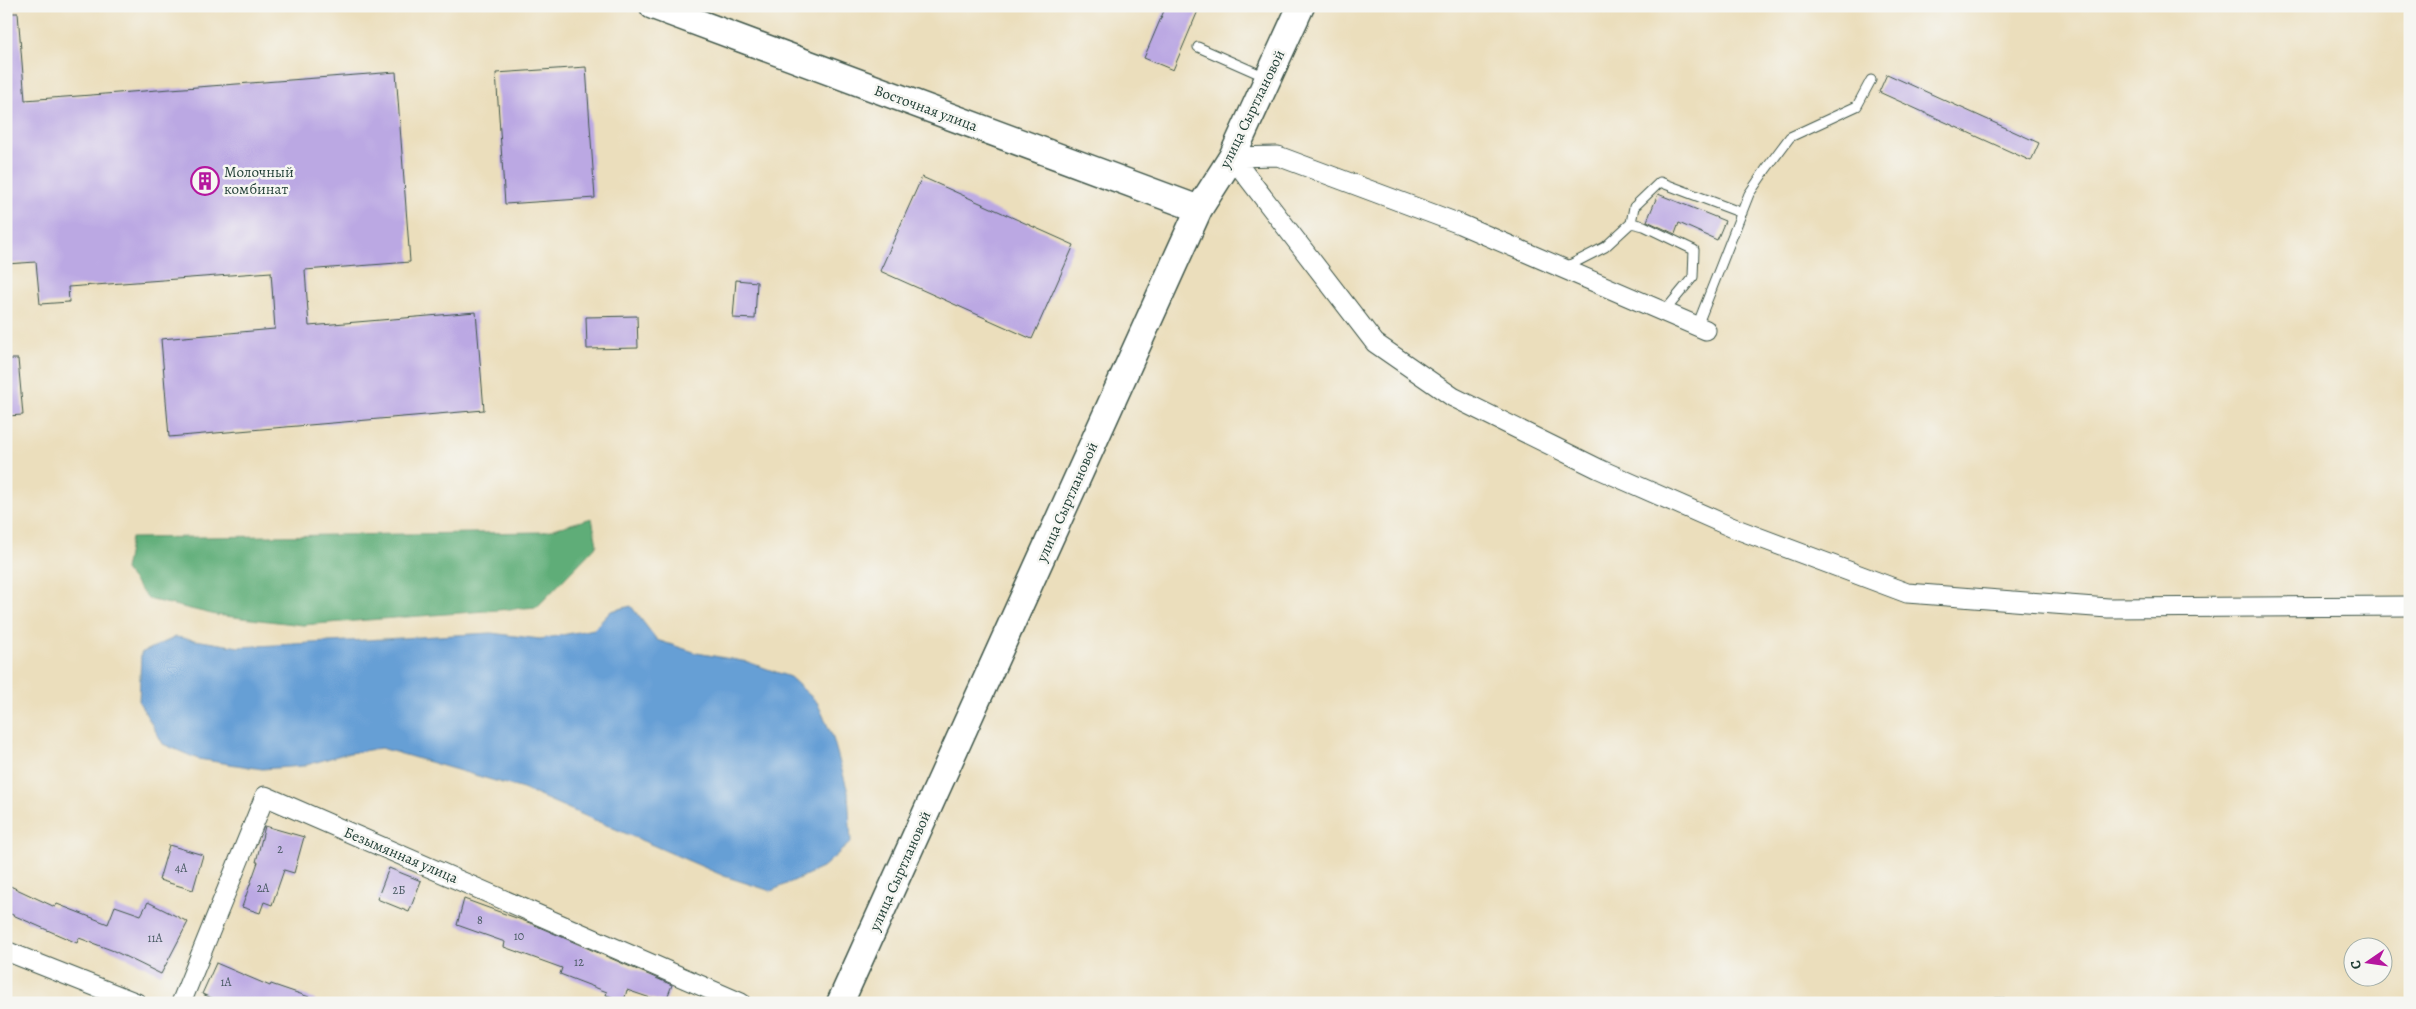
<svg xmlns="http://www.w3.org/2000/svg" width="2416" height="1009" viewBox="0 0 2416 1009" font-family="Alegreya,serif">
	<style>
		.forest { fill: #5ead78; stroke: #3e7556 }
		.water { fill: #669fd5; stroke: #426e84 }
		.building { fill: #bba8e3 }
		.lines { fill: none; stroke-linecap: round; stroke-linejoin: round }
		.lane-casing { stroke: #3e5548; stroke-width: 11 }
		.street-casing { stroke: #3e5548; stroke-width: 21 }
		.secondary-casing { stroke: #3e5548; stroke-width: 29 }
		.lane { stroke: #fff; stroke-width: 9 }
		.street { stroke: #fff; stroke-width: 19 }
		.secondary { stroke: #fff; stroke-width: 26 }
		.labels { text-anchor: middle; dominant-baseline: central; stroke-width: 5; stroke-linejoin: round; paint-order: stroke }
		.number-label { font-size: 12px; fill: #465860 }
		.street-label { font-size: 15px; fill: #1f3d34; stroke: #f6f6f2 }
		.poi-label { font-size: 15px; fill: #1f3d34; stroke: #f6f6f2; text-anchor: start }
	</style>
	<rect width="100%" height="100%" fill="#f6f6f2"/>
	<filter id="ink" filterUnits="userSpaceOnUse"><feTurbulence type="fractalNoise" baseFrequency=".02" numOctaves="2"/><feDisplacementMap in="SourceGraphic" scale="10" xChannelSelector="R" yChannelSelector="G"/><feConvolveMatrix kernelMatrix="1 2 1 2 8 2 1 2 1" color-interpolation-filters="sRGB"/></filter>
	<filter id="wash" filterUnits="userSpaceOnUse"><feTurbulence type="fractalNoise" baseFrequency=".0096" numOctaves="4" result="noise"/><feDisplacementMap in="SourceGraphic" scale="20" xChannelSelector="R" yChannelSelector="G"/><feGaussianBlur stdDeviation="1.12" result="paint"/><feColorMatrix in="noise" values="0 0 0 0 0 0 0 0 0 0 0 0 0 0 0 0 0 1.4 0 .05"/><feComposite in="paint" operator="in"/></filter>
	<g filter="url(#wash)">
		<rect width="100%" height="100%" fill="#ebdebc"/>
		<path class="forest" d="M 592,518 L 597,545 L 537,607 L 303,625 L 216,615 L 148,599 L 125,570 L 131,538 L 543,532 Z"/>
		<path class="water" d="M 631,606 L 657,640 L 697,653 L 748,662 L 790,677 L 817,702 L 833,738 L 848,792 L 851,842 L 822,868 L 771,891 L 724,876 L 523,789 L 381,748 L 344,754 L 303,766 L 262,769 L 198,759 L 163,744 L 139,702 L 141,653 L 176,637 L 239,647 L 491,633 L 540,639 L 594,629 L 611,611 Z"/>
		<g id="blocks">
			<path class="building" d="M 1166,6 L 1200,6 L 1173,70 L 1144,58 Z
				M 6,13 L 18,13 L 25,100 L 396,72 L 410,262 L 305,270 L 309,326 L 476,312 L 484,410 L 169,437 L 161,339 L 275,329 L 271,272 L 68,287 L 69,302 L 40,304 L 36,262 L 6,264 Z
				M 586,67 L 595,198 L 505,204 L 496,73 Z
				M 1887,74 L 2039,143 L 2031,161 L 1879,92 Z
				M 922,177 L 1074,245 L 1032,339 L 880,271 Z
				M 1658,194 L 1725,221 L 1717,240 L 1679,223 L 1675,234 L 1647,221 Z
				M 736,280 L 757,282 L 755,319 L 733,318 Z
				M 637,316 L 638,348 L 587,349 L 586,317 Z
				M 6,359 L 18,359 L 23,415 L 6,416 Z
				M 265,826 L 304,837 L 294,873 L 284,870 L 272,905 L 264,902 L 260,913 L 242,907 L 258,862 L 256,862 Z
				M 169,845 L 203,855 L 193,890 L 159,880 Z
				M 389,868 L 421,881 L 409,912 L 377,899 Z
				M 6,884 L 55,907 L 57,904 L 108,924 L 115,906 L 141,915 L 148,902 L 188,922 L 161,974 L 114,951 L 79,938 L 77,943 L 6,912 Z
				M 464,899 L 530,923 L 672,985 L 665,1003 L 627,990 L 624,1001 L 606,995 L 607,992 L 560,974 L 562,968 L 504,947 L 505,942 L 457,925 Z
				M 216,963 L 270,986 L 271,984 L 315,999 L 315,1003 L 224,1003 L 202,994 Z"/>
		</g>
	</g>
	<g filter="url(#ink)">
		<use href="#blocks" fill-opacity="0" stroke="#3e5548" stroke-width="1"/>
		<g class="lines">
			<defs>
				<path id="lane" d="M 1198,47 L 1266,77
					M 1631,223 L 1634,207 L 1660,182 L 1742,213
					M 1564,268 L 1605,247 L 1631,223 L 1644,226 L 1694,250 L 1693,277 L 1664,312
					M 1697,326 L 1749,194 L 1766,169 L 1790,137 L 1857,106 L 1871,80
					M 1981,1003 L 2001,1003"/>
				<path id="street" d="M 1232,157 L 1375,343 L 1453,397 L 1599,469 L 1731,527 L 1907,593 L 2108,608 L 2410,606
					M 1232,157 L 1278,156 L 1460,224 L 1706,330
					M 6,951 L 137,1003
					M 181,1003 L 265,796 L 741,1003"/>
				<path id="secondary" d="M 653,6 L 1199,209
					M 840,1003 L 1199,209 L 1232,157 L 1301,6"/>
			</defs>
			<use href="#lane" class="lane-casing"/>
			<use href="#street" class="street-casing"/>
			<use href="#secondary" class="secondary-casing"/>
			<use href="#lane" class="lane"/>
			<use href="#street" class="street"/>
			<use href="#secondary" class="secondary"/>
		</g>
	</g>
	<defs>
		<symbol id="building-ring" viewBox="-11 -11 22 22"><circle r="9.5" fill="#f6f6f2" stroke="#b5179e" stroke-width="1.5"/><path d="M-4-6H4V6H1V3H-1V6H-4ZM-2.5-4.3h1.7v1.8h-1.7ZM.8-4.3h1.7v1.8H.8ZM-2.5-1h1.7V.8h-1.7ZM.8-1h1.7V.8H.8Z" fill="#b5179e"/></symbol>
	</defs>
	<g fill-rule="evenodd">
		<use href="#building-ring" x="189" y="165" width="32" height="32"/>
	</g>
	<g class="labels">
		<g class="number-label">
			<text x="280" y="849">2</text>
			<text x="181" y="868">4А</text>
			<text x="263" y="888">2А</text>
			<text x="399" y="890">2Б</text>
			<text x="480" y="920">8</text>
			<text x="519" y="936">10</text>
			<text x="155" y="938">11А</text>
			<text x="579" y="962">12</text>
			<text x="226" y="982">1А</text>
		</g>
		<g class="street-label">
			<text transform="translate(926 108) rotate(20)">Восточная улица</text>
			<text transform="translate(1252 109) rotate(-64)">улица Сыртлановой</text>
			<text transform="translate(1067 502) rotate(-66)">улица Сыртлановой</text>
			<text transform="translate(401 855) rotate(23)">Безымянная улица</text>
			<text transform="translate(900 871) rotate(-66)">улица Сыртлановой</text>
		</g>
		<g class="poi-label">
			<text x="224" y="172">Молочный<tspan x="224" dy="17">комбинат</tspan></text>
		</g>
	</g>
	<rect width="2416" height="1009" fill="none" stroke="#f6f6f2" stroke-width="25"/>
	<g transform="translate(2368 962) rotate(257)"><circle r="24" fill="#f6f6f2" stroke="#a0aca6"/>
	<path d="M0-4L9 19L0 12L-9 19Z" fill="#b5179e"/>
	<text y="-8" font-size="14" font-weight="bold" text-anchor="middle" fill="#1f3d34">С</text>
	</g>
</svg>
